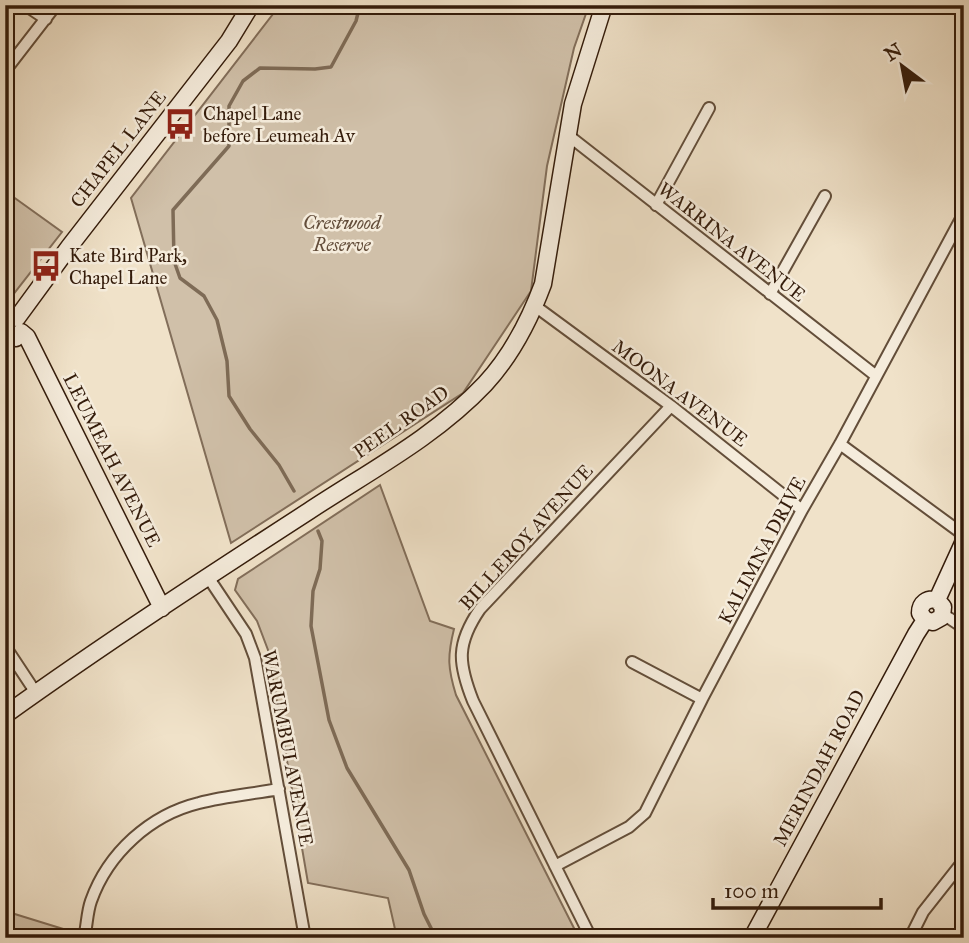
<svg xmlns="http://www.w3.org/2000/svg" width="969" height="943" viewBox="0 0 969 943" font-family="'IM FELL Great Primer',serif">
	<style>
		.green { fill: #d0c0a9; stroke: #826e5a; stroke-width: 2 }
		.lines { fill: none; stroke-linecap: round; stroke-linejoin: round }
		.stream { stroke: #7e6b56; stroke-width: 3.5 }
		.street-casing { stroke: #634e3a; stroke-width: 14 }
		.secondary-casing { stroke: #341c0b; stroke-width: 19 }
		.street { stroke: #f5ecdc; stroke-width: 10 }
		.secondary { stroke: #f5ecdc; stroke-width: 16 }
		.labels { text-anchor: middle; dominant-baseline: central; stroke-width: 5; stroke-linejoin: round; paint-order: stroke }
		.poi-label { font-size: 19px; fill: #341c0b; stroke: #f5ecdc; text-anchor: start }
		.street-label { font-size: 19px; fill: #341c0b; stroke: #f5ecdc }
		.park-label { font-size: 19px; font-style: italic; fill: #634d3a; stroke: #f5ecdc }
	</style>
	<rect width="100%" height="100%" fill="#f0e2c9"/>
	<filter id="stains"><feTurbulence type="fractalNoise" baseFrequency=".00286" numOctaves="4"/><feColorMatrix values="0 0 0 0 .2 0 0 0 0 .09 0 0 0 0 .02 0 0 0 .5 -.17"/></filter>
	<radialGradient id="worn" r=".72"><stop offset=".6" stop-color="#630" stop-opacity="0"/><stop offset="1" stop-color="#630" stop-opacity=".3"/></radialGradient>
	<path class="green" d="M 280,5 L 589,5 L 574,48 L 547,166 L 531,291 L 463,393 L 231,543 L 131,198 Z
		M 5,191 L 62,232 L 5,305 Z
		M 380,485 L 430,621 L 454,629 C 447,657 448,669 456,695 L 579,938 L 397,938 L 388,898 L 308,883 L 268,650 L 257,621 L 235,590 L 238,579 Z
		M 5,911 L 73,932 L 72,938 L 5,938 Z"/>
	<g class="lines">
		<path class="stream" d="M 294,491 L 279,465 L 250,429 L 229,396 L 227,361 L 217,320 L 204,296 L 180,278 L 174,261 L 173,210 L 229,146 L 229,106 L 243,81 L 260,68 L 315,69 L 331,67 L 356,21 L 360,5
			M 318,531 L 322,541 L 320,569 L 313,591 L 311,626 L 329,720 L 347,768 L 409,870 L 424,914 L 436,938"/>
		<defs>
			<path id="street" d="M 25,5 L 46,19
				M 5,71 L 56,5
				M 569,136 L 875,375
				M 656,205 L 709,108
				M 770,294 L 825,196
				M 535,306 L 671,406 L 802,510
				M 840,444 L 964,535
				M 208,577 L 246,634 L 255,658 L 305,938
				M 942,617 L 949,618 L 964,628
				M 5,646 L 36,693
				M 632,662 L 702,699
				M 555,866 L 629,827 L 645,813 L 702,699 L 802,510 L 840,444 L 964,213
				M 84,938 C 87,926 87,912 91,901 C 108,853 150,815 199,803 C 225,796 252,794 279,789
				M 591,938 L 473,701 C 458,663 456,644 480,609 L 671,406
				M 910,938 L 923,912 L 964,860"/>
			<path id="secondary" d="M 17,318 L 69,247 L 229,41 L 251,5
				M 21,332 L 27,337 L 162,608
				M 5,336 L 16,338 L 21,332
				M 937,600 L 964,541
				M 925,620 L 933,622 L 942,617 L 943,607 L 937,600
				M 925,620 L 920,613 C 920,603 927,598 937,600
				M 5,715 C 104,644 207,577 309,511 C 368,472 435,437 485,384 C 510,357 530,319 543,284 L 573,104 L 604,5
				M 752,938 L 916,634 L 925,620"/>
		</defs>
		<use href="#street" class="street-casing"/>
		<use href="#secondary" class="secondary-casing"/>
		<use href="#street" class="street"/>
		<use href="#secondary" class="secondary"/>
	</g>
	<defs>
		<symbol id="bus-bare" viewBox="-9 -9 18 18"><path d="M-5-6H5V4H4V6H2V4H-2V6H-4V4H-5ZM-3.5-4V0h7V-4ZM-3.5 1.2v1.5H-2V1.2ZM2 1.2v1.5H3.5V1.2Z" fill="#8f2418" stroke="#f5ecdc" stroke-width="2.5" paint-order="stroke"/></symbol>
	</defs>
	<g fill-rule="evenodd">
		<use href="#bus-bare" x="158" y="102" width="44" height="44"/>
		<use href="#bus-bare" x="24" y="244" width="44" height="44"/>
	</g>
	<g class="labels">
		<g class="poi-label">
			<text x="203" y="113">Chapel Lane<tspan x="203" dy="22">before Leumeah Av</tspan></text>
			<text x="69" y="255">Kate Bird Park,<tspan x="69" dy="22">Chapel Lane</tspan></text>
		</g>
		<g class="street-label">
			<text transform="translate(118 149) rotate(-52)">CHAPEL LANE</text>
			<text transform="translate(732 242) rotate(38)">WARRINA AVENUE</text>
			<text transform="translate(680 393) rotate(37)">MOONA AVENUE</text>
			<text transform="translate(401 422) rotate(-35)">PEEL ROAD</text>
			<text transform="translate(112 460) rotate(63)">LEUMEAH AVENUE</text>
			<text transform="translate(526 537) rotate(-48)">BILLEROY AVENUE</text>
			<text transform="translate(762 550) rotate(-62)">KALIMNA DRIVE</text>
			<text transform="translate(288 748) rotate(79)">WARUMBUI AVENUE</text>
			<text transform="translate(819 768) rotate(-62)">MERINDAH ROAD</text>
		</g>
		<g class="park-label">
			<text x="342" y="222">Crestwood<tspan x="342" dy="22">Reserve</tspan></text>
		</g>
	</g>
	<rect width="969" height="943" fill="none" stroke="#f0e2c9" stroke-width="28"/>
	<rect x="7" y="7" width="955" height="929" fill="none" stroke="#341c0b" stroke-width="3.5"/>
	<rect x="14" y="14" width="941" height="915" fill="none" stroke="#341c0b" stroke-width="2"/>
	<g transform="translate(902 66) rotate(328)" stroke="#f5ecdc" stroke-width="5" paint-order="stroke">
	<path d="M0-5L12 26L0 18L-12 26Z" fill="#341c0b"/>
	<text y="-10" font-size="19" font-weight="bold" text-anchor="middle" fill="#341c0b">N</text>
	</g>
	<path d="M713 898v10h168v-10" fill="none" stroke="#341c0b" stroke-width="3.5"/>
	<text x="724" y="898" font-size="21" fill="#341c0b" stroke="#f5ecdc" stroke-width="5" paint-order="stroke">100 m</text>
	<rect width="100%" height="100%" filter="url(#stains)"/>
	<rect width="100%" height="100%" fill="url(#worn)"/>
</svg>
